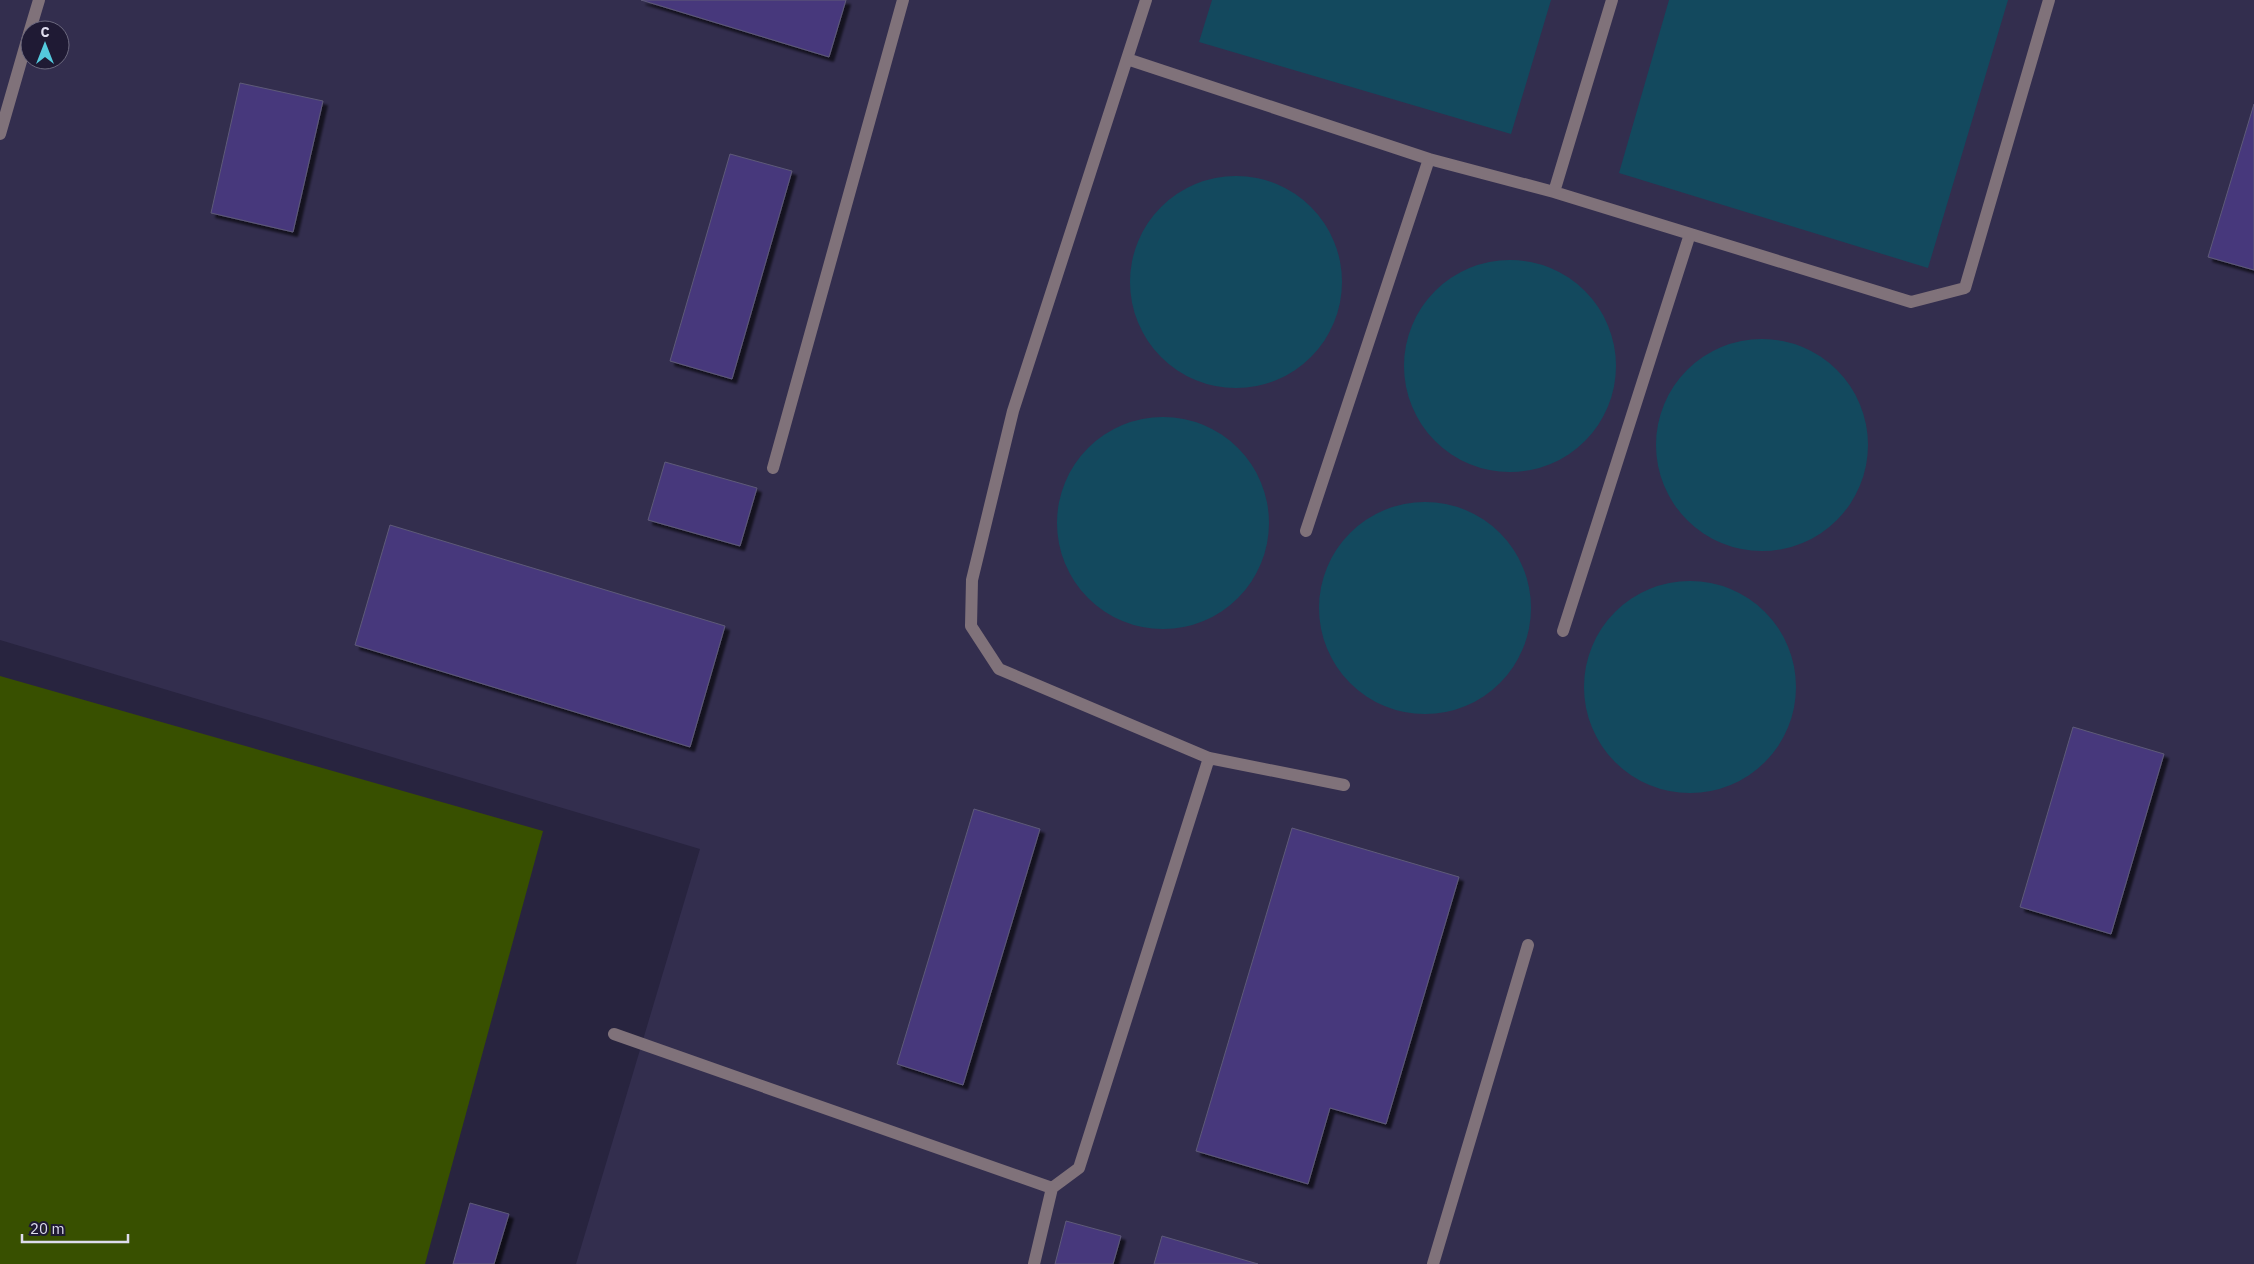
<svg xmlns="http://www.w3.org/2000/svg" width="2254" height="1264" viewBox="0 0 2254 1264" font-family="'IBM Plex Sans',sans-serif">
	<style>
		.built { fill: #332e4e; fill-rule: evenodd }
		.green { fill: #385000 }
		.water { fill: #13495e }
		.building { fill: #47397b; stroke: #5e5a79; filter: url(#shadow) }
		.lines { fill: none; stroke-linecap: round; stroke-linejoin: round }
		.minor { stroke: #80727a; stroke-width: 12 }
	</style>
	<defs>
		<filter id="shadow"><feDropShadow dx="4.5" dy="4.5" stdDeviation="1" flood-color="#0009"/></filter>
	</defs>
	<rect width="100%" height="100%" fill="#28243f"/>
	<path class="built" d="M 0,0 L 2254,0 L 2254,1264 L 576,1264 L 700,849 L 0,640 ZM 30,30 L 60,30 L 60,60 L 30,60 Z"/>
	<path class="green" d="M 0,676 L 543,831 L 425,1264 L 0,1264 Z"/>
	<path class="water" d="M 1212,0 L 1551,0 L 1511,134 L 1199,42 Z
		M 1669,0 L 2008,0 L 1928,268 L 1619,173 Z
		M1130 282a106 106 0 1 1 212 0a106 106 0 1 1-212 0Z
		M1404 366a106 106 0 1 1 212 0a106 106 0 1 1-212 0Z
		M1656 445a106 106 0 1 1 212 0a106 106 0 1 1-212 0Z
		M1057 523a106 106 0 1 1 212 0a106 106 0 1 1-212 0Z
		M1319 608a106 106 0 1 1 212 0a106 106 0 1 1-212 0Z
		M1584 687a106 106 0 1 1 212 0a106 106 0 1 1-212 0Z"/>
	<path class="building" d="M 641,0 L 846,0 L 829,57 Z
		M 240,83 L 323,101 L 293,232 L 211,213 Z
		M 2254,104 L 2254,270 L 2208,257 Z
		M 730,154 L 792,171 L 732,379 L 670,361 Z
		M 665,462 L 757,488 L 740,546 L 648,520 Z
		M 390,525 L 725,626 L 690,747 L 355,645 Z
		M 2073,727 L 2164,754 L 2111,934 L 2020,907 Z
		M 974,809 L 1040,829 L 963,1085 L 897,1064 Z
		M 1292,828 L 1459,877 L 1386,1124 L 1330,1108 L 1308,1184 L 1196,1151 Z
		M 470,1203 L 509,1214 L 494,1264 L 453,1264 Z
		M 1066,1221 L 1121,1236 L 1113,1264 L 1055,1264 Z
		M 1162,1236 L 1258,1264 L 1154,1264 Z"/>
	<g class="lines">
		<path class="minor" d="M 1146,0 L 1013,411 L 972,580 L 971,626 L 999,669 L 1209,758 L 1344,785
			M 30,30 L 39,0
			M 1127,59 L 1429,159 L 1306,531
			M 0,134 L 30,30
			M 1429,159 L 1554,192 L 1911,302 L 1965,288 L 2049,0
			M 1554,192 L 1612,0
			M 773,468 L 903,0
			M 1563,631 L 1690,234
			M 614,1034 L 1052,1188
			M 1034,1264 L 1052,1188 L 1079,1168 L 1209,758
			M 1433,1264 L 1528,945"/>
	</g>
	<g transform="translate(45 45)"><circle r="24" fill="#1f1a34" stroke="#6b687e"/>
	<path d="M0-4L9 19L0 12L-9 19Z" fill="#54cade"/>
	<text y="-8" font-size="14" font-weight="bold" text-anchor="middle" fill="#dedcee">С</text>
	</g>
	<path d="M22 1234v8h106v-8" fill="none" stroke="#dedcee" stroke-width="2.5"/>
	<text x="30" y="1234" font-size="15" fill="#dedcee" stroke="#1f1a34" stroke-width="4" paint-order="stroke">20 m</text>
</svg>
